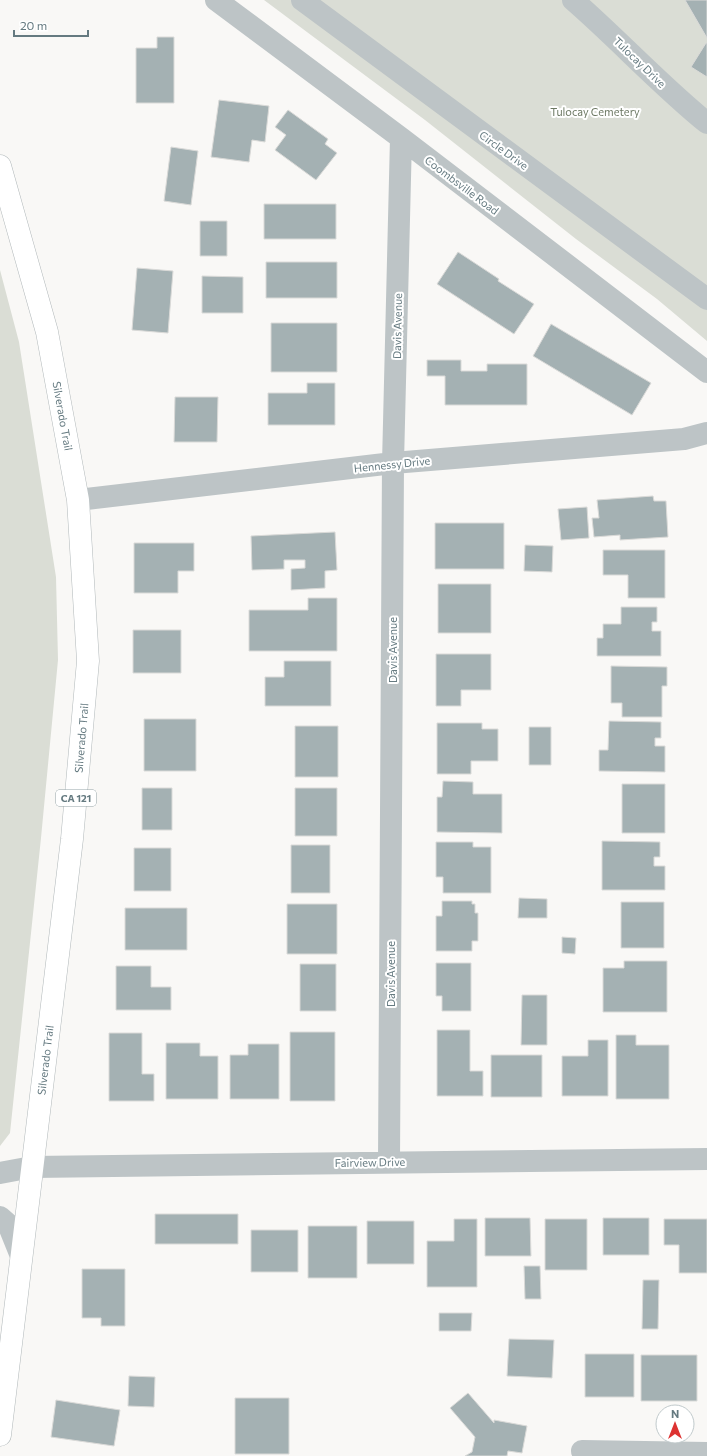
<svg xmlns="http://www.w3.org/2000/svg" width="707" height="1456" viewBox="0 0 707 1456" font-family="Commissioner,sans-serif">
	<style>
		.green { fill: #daddd5 }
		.building { fill: #a4b1b3; stroke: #dadad8 }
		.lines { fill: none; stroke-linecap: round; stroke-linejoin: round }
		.major-casing { stroke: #b1b8ba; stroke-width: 23 }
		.minor { stroke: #bdc4c6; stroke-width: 22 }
		.major { stroke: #fff; stroke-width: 22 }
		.labels { text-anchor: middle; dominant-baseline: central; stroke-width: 4; stroke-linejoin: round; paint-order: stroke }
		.shield { fill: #fff; stroke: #93a2a6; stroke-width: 1 }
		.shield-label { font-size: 10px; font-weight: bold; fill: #657a80 }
		.street-label { font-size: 11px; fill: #657a80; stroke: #fff }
		.park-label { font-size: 11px; fill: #6c7863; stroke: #fff }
	</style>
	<rect width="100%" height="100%" fill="#f9f8f6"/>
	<path class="green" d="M 264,0 L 707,0 L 707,341 L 657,299 L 576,239 L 425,120 Z
		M 0,270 L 19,342 L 56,577 L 58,660 L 41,838 L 10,1133 L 0,1146 Z"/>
	<path class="building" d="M 685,0 L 707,0 L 707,38 Z
		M 157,37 L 174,37 L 174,103 L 136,103 L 136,48 L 157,48 Z
		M 706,43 L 707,43 L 707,77 L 691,67 Z
		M 219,100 L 269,106 L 265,142 L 252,140 L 249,162 L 211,157 Z
		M 288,110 L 328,139 L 325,144 L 337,153 L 316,180 L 275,150 L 286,135 L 275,127 Z
		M 171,147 L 198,151 L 191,205 L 164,201 Z
		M 264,204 L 336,204 L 336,239 L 264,239 Z
		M 200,221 L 227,221 L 227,256 L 200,256 Z
		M 458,252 L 499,279 L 498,281 L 534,304 L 514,334 L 437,284 Z
		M 266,262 L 337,262 L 337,298 L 266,298 Z
		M 137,268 L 173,271 L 168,333 L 132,330 Z
		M 202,276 L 243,277 L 243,313 L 202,313 Z
		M 271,323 L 337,323 L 337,372 L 271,372 Z
		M 551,324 L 651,383 L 632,415 L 533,356 Z
		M 427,360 L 461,360 L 461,371 L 487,371 L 487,364 L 527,364 L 527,405 L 445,405 L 445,376 L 427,376 Z
		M 307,383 L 335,383 L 335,425 L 268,425 L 268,393 L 307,393 Z
		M 175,397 L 218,397 L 217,442 L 174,442 Z
		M 653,496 L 654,501 L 666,501 L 668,537 L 620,540 L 620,535 L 594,537 L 592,518 L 599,518 L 597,500 Z
		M 587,507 L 589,538 L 561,540 L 558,509 Z
		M 435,523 L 504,523 L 504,569 L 435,569 Z
		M 335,532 L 337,570 L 325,571 L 325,588 L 291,590 L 291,569 L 305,568 L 305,560 L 284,560 L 284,569 L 252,570 L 251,536 Z
		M 134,543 L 194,543 L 194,571 L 178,571 L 178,593 L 134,593 Z
		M 525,545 L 553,546 L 552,572 L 524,571 Z
		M 603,550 L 665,550 L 665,598 L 628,598 L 628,575 L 603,575 Z
		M 438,584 L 491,584 L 491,633 L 438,633 Z
		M 308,598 L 337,598 L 337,651 L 249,651 L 249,610 L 308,610 Z
		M 621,607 L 657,607 L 657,622 L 652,622 L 652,631 L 661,631 L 661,656 L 597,656 L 597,638 L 603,638 L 603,624 L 621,624 Z
		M 133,630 L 181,630 L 181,673 L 133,673 Z
		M 436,654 L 491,654 L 491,690 L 461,690 L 461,706 L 436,706 Z
		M 284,661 L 331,661 L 331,706 L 265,706 L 265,677 L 284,677 Z
		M 611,666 L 667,667 L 667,686 L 662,686 L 662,717 L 622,717 L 622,703 L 611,703 Z
		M 144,719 L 196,719 L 196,771 L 144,771 Z
		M 609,721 L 661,722 L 661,738 L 655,738 L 655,746 L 665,746 L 665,772 L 599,771 L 599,750 L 608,750 Z
		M 437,723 L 482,723 L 482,729 L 498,729 L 498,761 L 471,761 L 471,774 L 437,774 Z
		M 295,726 L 338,726 L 338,777 L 295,777 Z
		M 529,727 L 551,727 L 551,765 L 529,765 Z
		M 443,781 L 473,782 L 473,794 L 502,794 L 502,833 L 437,832 L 437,797 L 442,797 Z
		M 622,784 L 665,784 L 665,833 L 622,833 Z
		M 142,788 L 172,788 L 172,830 L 142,830 Z
		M 295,788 L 337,788 L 337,836 L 295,836 Z
		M 602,841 L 660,842 L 660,857 L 654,857 L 654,866 L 665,866 L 665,890 L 602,890 Z
		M 436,842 L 473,842 L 473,847 L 491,847 L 491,893 L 443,893 L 443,877 L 436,877 Z
		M 291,845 L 330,845 L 330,893 L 291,893 Z
		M 134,848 L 171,848 L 171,891 L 134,891 Z
		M 519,898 L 547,899 L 547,918 L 518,918 Z
		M 442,901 L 472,901 L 472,904 L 475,904 L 475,913 L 478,913 L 478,941 L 472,941 L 472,951 L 436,951 L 436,916 L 442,916 Z
		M 621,902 L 664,902 L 664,948 L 621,948 Z
		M 287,904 L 337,904 L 337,954 L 287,954 Z
		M 125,908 L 187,908 L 187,950 L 125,950 Z
		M 562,937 L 576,938 L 575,954 L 562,953 Z
		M 624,961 L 667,961 L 667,1012 L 603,1012 L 603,968 L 624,968 Z
		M 436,963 L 471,963 L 471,1011 L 442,1011 L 442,996 L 436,996 Z
		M 300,964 L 336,964 L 336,1011 L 300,1011 Z
		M 116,966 L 151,966 L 151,987 L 171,987 L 171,1010 L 116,1010 Z
		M 522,995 L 547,995 L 547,1045 L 521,1045 Z
		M 437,1030 L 470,1030 L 470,1071 L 483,1071 L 483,1096 L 437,1096 Z
		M 290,1032 L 335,1032 L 335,1101 L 290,1101 Z
		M 109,1033 L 142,1033 L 142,1074 L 154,1074 L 154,1101 L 109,1101 Z
		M 616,1035 L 636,1035 L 636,1045 L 669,1045 L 669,1099 L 616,1099 Z
		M 588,1040 L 608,1040 L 608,1096 L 562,1096 L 562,1056 L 588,1056 Z
		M 166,1043 L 200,1043 L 200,1056 L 218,1056 L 218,1099 L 166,1099 Z
		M 248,1044 L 279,1044 L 279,1099 L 230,1099 L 230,1055 L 248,1055 Z
		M 491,1055 L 542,1055 L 542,1097 L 491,1097 Z
		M 155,1214 L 238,1214 L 238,1244 L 155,1244 Z
		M 485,1218 L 530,1218 L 531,1256 L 485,1256 Z
		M 603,1218 L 649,1218 L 649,1255 L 603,1255 Z
		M 454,1219 L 477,1219 L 477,1287 L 427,1287 L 427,1241 L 454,1241 Z
		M 545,1219 L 587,1219 L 587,1270 L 545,1270 Z
		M 664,1219 L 707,1219 L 707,1273 L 679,1273 L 679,1245 L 664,1245 Z
		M 367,1221 L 414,1221 L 414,1264 L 367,1264 Z
		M 308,1226 L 357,1226 L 357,1278 L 308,1278 Z
		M 251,1230 L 298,1230 L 298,1272 L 251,1272 Z
		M 524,1266 L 540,1266 L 541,1299 L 525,1299 Z
		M 82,1269 L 125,1269 L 125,1326 L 101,1326 L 101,1318 L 82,1318 Z
		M 643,1280 L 659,1280 L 658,1329 L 642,1329 Z
		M 439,1313 L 472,1313 L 471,1331 L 439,1331 Z
		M 509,1339 L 554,1340 L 552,1378 L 507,1376 Z
		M 585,1354 L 634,1354 L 634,1397 L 585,1397 Z
		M 641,1355 L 697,1355 L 697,1401 L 641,1401 Z
		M 129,1376 L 155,1377 L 154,1407 L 128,1406 Z
		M 468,1393 L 494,1423 L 494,1420 L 527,1426 L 522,1453 L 508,1451 L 507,1456 L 465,1456 L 472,1452 L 475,1437 L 450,1408 Z
		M 235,1398 L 289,1398 L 289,1454 L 235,1454 Z
		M 56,1400 L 120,1410 L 114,1446 L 51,1437 Z"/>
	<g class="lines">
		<defs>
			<path id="major" d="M 0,166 L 47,332 L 78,500 L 88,661 L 72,839 L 0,1435"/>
		</defs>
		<use href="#major" class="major-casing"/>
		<path class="minor" d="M 216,0 L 401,138 L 707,372
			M 302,0 L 707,299
			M 573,0 C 619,40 660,85 707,123
			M 78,500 L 393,463 L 684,439 L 707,433
			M 389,1162 L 393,463 L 401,138
			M 0,1173 L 32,1167 L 707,1159
			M 0,1217 L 8,1224 L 21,1256
			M 582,1451 L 707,1453"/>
		<use href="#major" class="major"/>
	</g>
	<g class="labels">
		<rect class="shield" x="56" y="790" width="40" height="16" rx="3"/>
		<g class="shield-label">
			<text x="76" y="798">CA 121</text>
		</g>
		<g class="street-label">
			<text transform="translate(640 62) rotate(44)">Tulocay Drive</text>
			<text transform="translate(504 150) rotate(36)">Circle Drive</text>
			<text transform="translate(462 185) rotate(37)">Coombsville Road</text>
			<text transform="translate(397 326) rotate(-89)">Davis Avenue</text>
			<text transform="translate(63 416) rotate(80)">Silverado Trail</text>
			<text transform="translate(392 464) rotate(-6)">Hennessy Drive</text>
			<text transform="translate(392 650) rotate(-90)">Davis Avenue</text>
			<text transform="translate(81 738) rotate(-85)">Silverado Trail</text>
			<text transform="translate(390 974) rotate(-90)">Davis Avenue</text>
			<text transform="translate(45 1060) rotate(-83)">Silverado Trail</text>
			<text transform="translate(370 1162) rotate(-1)">Fairview Drive</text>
		</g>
		<g class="park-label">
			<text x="595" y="111">Tulocay Cemetery</text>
		</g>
	</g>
	<g transform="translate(675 1424)"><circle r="19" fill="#ffffff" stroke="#c1cacc"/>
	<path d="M0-3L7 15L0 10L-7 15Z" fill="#dd3231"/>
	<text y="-6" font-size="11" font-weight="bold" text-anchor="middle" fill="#657a80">N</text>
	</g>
	<path d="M14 30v6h74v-6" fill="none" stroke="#657a80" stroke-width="2"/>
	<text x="20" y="30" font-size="12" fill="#657a80" stroke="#ffffff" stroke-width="3" paint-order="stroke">20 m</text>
</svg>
